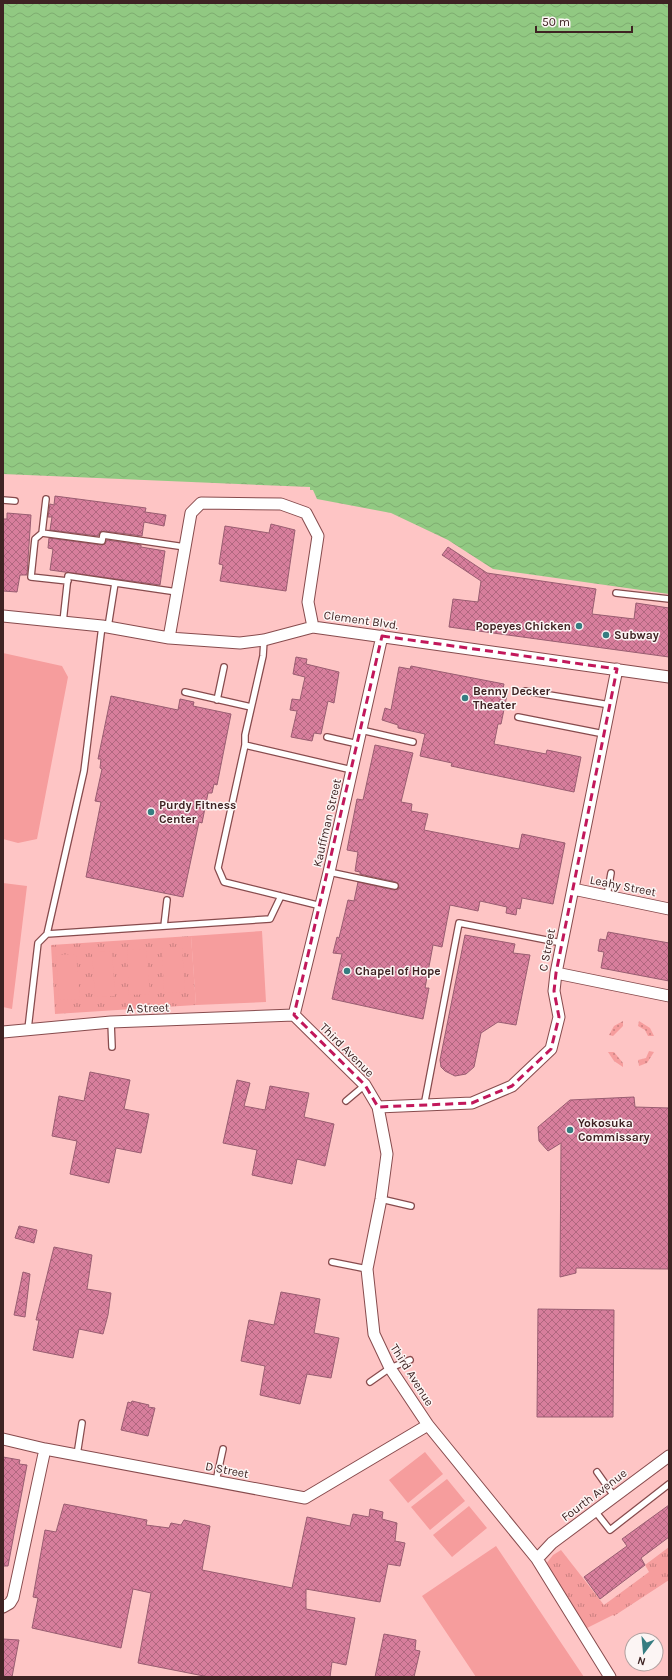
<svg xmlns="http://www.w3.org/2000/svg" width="672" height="1680" viewBox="0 0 672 1680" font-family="Karla,sans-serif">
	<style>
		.grass { fill: url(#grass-dots) }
		.park { fill: url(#park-tufts) }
		.garden { fill: #f69d9d }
		.water { fill: url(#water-waves) }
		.building { fill: url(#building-cross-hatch); stroke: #995d71 }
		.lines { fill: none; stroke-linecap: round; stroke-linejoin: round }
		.service-casing { stroke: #874b4d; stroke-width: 8 }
		.minor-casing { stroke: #874b4d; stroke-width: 13 }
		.service { stroke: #fff; stroke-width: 5.5 }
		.minor { stroke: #fff; stroke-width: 11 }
		.marked { fill: none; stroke: #c2185b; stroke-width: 3; stroke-dasharray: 8 5; stroke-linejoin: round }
		.poi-dot { fill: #357d81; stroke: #fcf5f4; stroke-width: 1.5 }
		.labels { text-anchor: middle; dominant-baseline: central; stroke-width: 3; stroke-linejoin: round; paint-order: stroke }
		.street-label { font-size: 12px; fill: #3e2323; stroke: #fcf5f4 }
		.poi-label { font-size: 12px; font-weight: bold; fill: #3e2323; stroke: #fcf5f4; text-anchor: start }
	</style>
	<defs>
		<pattern id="grass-dots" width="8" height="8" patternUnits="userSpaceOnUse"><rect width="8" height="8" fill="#f69d9d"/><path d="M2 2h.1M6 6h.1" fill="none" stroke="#c98080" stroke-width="1.8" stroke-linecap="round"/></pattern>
		<pattern id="park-tufts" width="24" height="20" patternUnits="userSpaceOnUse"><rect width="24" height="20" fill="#f69d9d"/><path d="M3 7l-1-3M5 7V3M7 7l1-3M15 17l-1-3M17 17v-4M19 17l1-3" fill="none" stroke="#c98080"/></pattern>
		<pattern id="water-waves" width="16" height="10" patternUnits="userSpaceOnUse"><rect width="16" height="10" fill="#91c982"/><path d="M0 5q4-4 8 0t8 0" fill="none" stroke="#7eac70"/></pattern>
		<pattern id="building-cross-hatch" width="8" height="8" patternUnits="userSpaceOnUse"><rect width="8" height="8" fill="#d77e9c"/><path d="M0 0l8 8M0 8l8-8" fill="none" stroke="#b0677f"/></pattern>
	</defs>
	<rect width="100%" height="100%" fill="#fec5c5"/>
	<path class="grass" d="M 623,1021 L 623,1026 L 613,1036 L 609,1035 L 614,1026 Z
		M 639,1021 L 650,1028 L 654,1036 L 648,1036 L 645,1030 L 638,1026 Z
		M 649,1051 L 654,1052 L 647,1063 L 639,1066 L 638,1060 L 646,1058 Z
		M 608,1052 L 614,1052 L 623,1063 L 623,1067 L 614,1061 Z"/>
	<path class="park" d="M 191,936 L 196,1005 L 55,1014 L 51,945 Z
		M 669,1547 L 669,1580 L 614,1616 L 613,1615 L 583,1630 L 546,1564 L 553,1555 L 561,1550 L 604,1605 L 649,1572 L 645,1565 Z"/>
	<path class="garden" d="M 3,653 L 62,666 L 68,677 L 37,839 L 18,843 L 3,839 Z
		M 3,883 L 27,886 L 12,1009 L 3,1007 Z
		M 262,931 L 266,1002 L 196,1005 L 191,936 Z
		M 182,947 L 185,992 L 164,993 L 162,948 Z
		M 146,949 L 150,994 L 129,995 L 127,950 Z
		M 112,951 L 115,996 L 95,997 L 92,952 Z
		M 76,954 L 80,999 L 59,1000 L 56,955 Z
		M 425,1452 L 443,1474 L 408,1503 L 389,1480 Z
		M 447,1479 L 465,1501 L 430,1530 L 411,1507 Z
		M 469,1506 L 487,1528 L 452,1557 L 433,1535 Z
		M 496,1546 L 584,1677 L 476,1677 L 422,1596 Z"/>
	<path class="water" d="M 3,3 L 669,3 L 669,594 L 493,569 L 448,540 L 391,513 L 317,499 L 313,490 L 310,490 L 310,487 L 3,474 Z"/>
	<path class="building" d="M 55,496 L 146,508 L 145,512 L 166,515 L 164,526 L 144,522 L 142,536 L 104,531 L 100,532 L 98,536 L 50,530 L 52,517 L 48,517 L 50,504 L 54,505 Z
		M 7,513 L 31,515 L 27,575 L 20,575 L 17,592 L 3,591 L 3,519 L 7,519 Z
		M 271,524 L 295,530 L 286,591 L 220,581 L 223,565 L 219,564 L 225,526 L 269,533 Z
		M 49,538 L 101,545 L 105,544 L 107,540 L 141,545 L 141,547 L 165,551 L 160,585 L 50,570 L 53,549 L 48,548 Z
		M 448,547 L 487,573 L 596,589 L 592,614 L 634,619 L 636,603 L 669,608 L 669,657 L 449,627 L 453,599 L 478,602 L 481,581 L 442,555 Z
		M 296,657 L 307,659 L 306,664 L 339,672 L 334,703 L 328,701 L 321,734 L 314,733 L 312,741 L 291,737 L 297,711 L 290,710 L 292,699 L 300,700 L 305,677 L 293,674 Z
		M 411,666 L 504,684 L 503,689 L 508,690 L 501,724 L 498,724 L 494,744 L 546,754 L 547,750 L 581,757 L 574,792 L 451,766 L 452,763 L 420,756 L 425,734 L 398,728 L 398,725 L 382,720 L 385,708 L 391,710 L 399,667 L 410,669 Z
		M 111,696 L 178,710 L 180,699 L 194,702 L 193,706 L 231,714 L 217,785 L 214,784 L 212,793 L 208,793 L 202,823 L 199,822 L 183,897 L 86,877 L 101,802 L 95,801 L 102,769 L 100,768 L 101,759 L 98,759 Z
		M 375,745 L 413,753 L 401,802 L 412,804 L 411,811 L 428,814 L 424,830 L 519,849 L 522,834 L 565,843 L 553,904 L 522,898 L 520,909 L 517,908 L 516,915 L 506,913 L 507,907 L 480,901 L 478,911 L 450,905 L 442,947 L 433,945 L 425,988 L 429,988 L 423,1019 L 332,999 L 342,954 L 333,953 L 337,937 L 339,938 L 348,900 L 354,901 L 358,882 L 394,890 L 398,889 L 399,886 L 396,882 L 360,874 L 360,872 L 355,871 L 358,852 L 347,850 L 357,799 L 363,800 Z
		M 608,932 L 669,943 L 669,981 L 601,968 L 604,952 L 598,951 L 600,939 L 606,940 Z
		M 465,935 L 515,944 L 513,953 L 530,955 L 516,1025 L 498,1022 L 481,1033 L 474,1067 L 466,1074 L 455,1076 L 445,1071 L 441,1067 L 440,1060 Z
		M 90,1072 L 130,1080 L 124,1109 L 149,1114 L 141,1153 L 116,1148 L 109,1183 L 70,1174 L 77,1141 L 52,1136 L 59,1096 L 84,1101 Z
		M 237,1080 L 250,1083 L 244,1106 L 265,1110 L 270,1086 L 309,1093 L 304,1117 L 334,1124 L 325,1166 L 297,1159 L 292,1184 L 252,1175 L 257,1150 L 223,1143 Z
		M 634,1097 L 635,1107 L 669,1108 L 669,1269 L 576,1268 L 576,1273 L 560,1277 L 561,1143 L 548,1151 L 539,1141 L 538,1127 L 570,1100 Z
		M 19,1226 L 37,1230 L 34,1243 L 15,1238 Z
		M 54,1247 L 92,1255 L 87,1289 L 111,1293 L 108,1315 L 103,1334 L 79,1329 L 73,1358 L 33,1350 L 39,1320 L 36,1320 Z
		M 23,1272 L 30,1274 L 25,1317 L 14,1315 Z
		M 281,1292 L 320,1299 L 314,1333 L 339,1338 L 331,1378 L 307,1374 L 300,1404 L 260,1395 L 265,1366 L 241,1361 L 249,1320 L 274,1325 Z
		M 538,1309 L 614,1310 L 613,1417 L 537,1417 Z
		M 132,1401 L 149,1405 L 148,1407 L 155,1408 L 148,1436 L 121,1430 L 128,1402 L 131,1403 Z
		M 3,1457 L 20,1460 L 19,1464 L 27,1465 L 8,1566 L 3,1566 Z
		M 64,1504 L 147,1520 L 146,1525 L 169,1528 L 171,1523 L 181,1525 L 184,1520 L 210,1526 L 202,1570 L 292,1588 L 307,1517 L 350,1526 L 353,1514 L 369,1517 L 370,1509 L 383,1512 L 382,1519 L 397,1523 L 395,1541 L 405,1543 L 400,1566 L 388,1564 L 380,1602 L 306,1589 L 306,1609 L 355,1618 L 346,1665 L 332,1662 L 330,1677 L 209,1677 L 138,1663 L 151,1593 L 133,1589 L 121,1648 L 32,1628 L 38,1598 L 33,1597 L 45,1530 L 56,1532 Z
		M 669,1505 L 669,1537 L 641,1558 L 645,1565 L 600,1599 L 584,1577 L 627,1546 L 622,1539 Z
		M 384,1634 L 416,1640 L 415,1650 L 420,1651 L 414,1677 L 375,1677 Z
		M 3,1639 L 19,1640 L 12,1677 L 3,1677 Z"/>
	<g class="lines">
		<defs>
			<path id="service" d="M 3,500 L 15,501
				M 42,533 L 46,499
				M 68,581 L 31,577 L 35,539 L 42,533 L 102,541 L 103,535 L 185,547
				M 616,593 L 669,599
				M 63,622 L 68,576 L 177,592
				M 108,627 L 115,583
				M 264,640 L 263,656 L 245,735 L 245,745 L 218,868 L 224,882 L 321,906
				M 525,691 L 610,705
				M 185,692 L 251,707
				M 217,700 L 224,667
				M 518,717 L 604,734
				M 361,730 L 413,742
				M 327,737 L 358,744
				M 245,745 L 352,770
				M 329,872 L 395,886
				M 607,896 L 611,873
				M 164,926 L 167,900
				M 47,934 L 84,771 L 102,626
				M 111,1022 L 112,1047
				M 28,1029 L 38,943 L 47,934 L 270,919 L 281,896
				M 346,1101 L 365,1085
				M 424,1106 L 459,923 L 562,943
				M 381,1199 L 411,1206
				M 332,1262 L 367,1269
				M 370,1382 L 390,1368 L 410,1360
				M 77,1455 L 82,1423
				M 597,1472 L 614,1496
				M 216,1481 L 223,1449
				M 595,1511 L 610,1530 L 669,1484"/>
			<path id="minor" d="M 3,616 L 102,626 L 169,638 L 240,643 L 264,640 L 313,627 L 669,677
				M 169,638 L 191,513 L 201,503 L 281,504 L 306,513 L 318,536 L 308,602 L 313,627
				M 573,889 L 669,909
				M 556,973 L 669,996
				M 294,1015 L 365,1085 L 378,1107 L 387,1154 L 381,1199 L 367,1269 L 374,1334 L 390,1368 L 428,1425 L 537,1559 L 610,1677
				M 294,1015 L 329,872 L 382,636
				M 3,1032 L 111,1022 L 294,1015
				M 378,1107 L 472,1103 L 512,1086 L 551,1049 L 559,1017 L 554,991 L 556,973 L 617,669
				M 3,1439 L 45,1449 L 305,1498 L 428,1425
				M 537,1559 L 552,1543 L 669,1456
				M 3,1607 L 10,1603 L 13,1598 L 45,1449"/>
		</defs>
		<use href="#service" class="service-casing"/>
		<use href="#minor" class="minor-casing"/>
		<use href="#service" class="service"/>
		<use href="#minor" class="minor"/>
	</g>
	<path class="marked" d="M 382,636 L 617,669 L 556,973 L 554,991 L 559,1017 L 551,1049 L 512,1086 L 472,1103 L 378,1107 L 365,1085 L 294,1015 Z"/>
	<g class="poi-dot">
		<circle cx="579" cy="626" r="4"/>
		<circle cx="606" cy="635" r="4"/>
		<circle cx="465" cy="698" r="4"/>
		<circle cx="151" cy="812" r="4"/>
		<circle cx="347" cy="971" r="4"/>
		<circle cx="570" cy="1130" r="4"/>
	</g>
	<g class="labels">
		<g class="street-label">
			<text transform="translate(361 620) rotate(8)">Clement Blvd.</text>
			<text transform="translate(327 823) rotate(-77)">Kauffman Street</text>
			<text transform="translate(623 886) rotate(11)">Leahy Street</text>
			<text transform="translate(547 950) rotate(-79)">C Street</text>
			<text transform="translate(148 1008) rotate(-2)">A Street</text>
			<text transform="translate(347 1050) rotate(45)">Third Avenue</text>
			<text transform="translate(412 1375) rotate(58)">Third Avenue</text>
			<text transform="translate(227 1470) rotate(11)">D Street</text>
			<text transform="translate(594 1495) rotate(-37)">Fourth Avenue</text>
		</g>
		<g class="poi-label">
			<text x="571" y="626" text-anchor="end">Popeyes Chicken</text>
			<text x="614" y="635">Subway</text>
			<text x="473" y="691">Benny Decker<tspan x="473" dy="14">Theater</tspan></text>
			<text x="159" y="805">Purdy Fitness<tspan x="159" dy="14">Center</tspan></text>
			<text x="355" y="971">Chapel of Hope</text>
			<text x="578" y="1123">Yokosuka<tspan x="578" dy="14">Commissary</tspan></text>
		</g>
	</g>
	<rect width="672" height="1680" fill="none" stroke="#3e2323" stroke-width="8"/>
	<g transform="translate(644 1652) rotate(196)"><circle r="19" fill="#fcf5f4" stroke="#b0a1a0"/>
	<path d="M0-3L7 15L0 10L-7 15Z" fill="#357d81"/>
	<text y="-6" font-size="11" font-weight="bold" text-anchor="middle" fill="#3e2323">N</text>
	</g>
	<path d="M536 26v6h96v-6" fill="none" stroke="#3e2323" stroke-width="2"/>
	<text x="542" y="26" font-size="12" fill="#3e2323" stroke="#fcf5f4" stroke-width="3" paint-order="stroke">50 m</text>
</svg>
